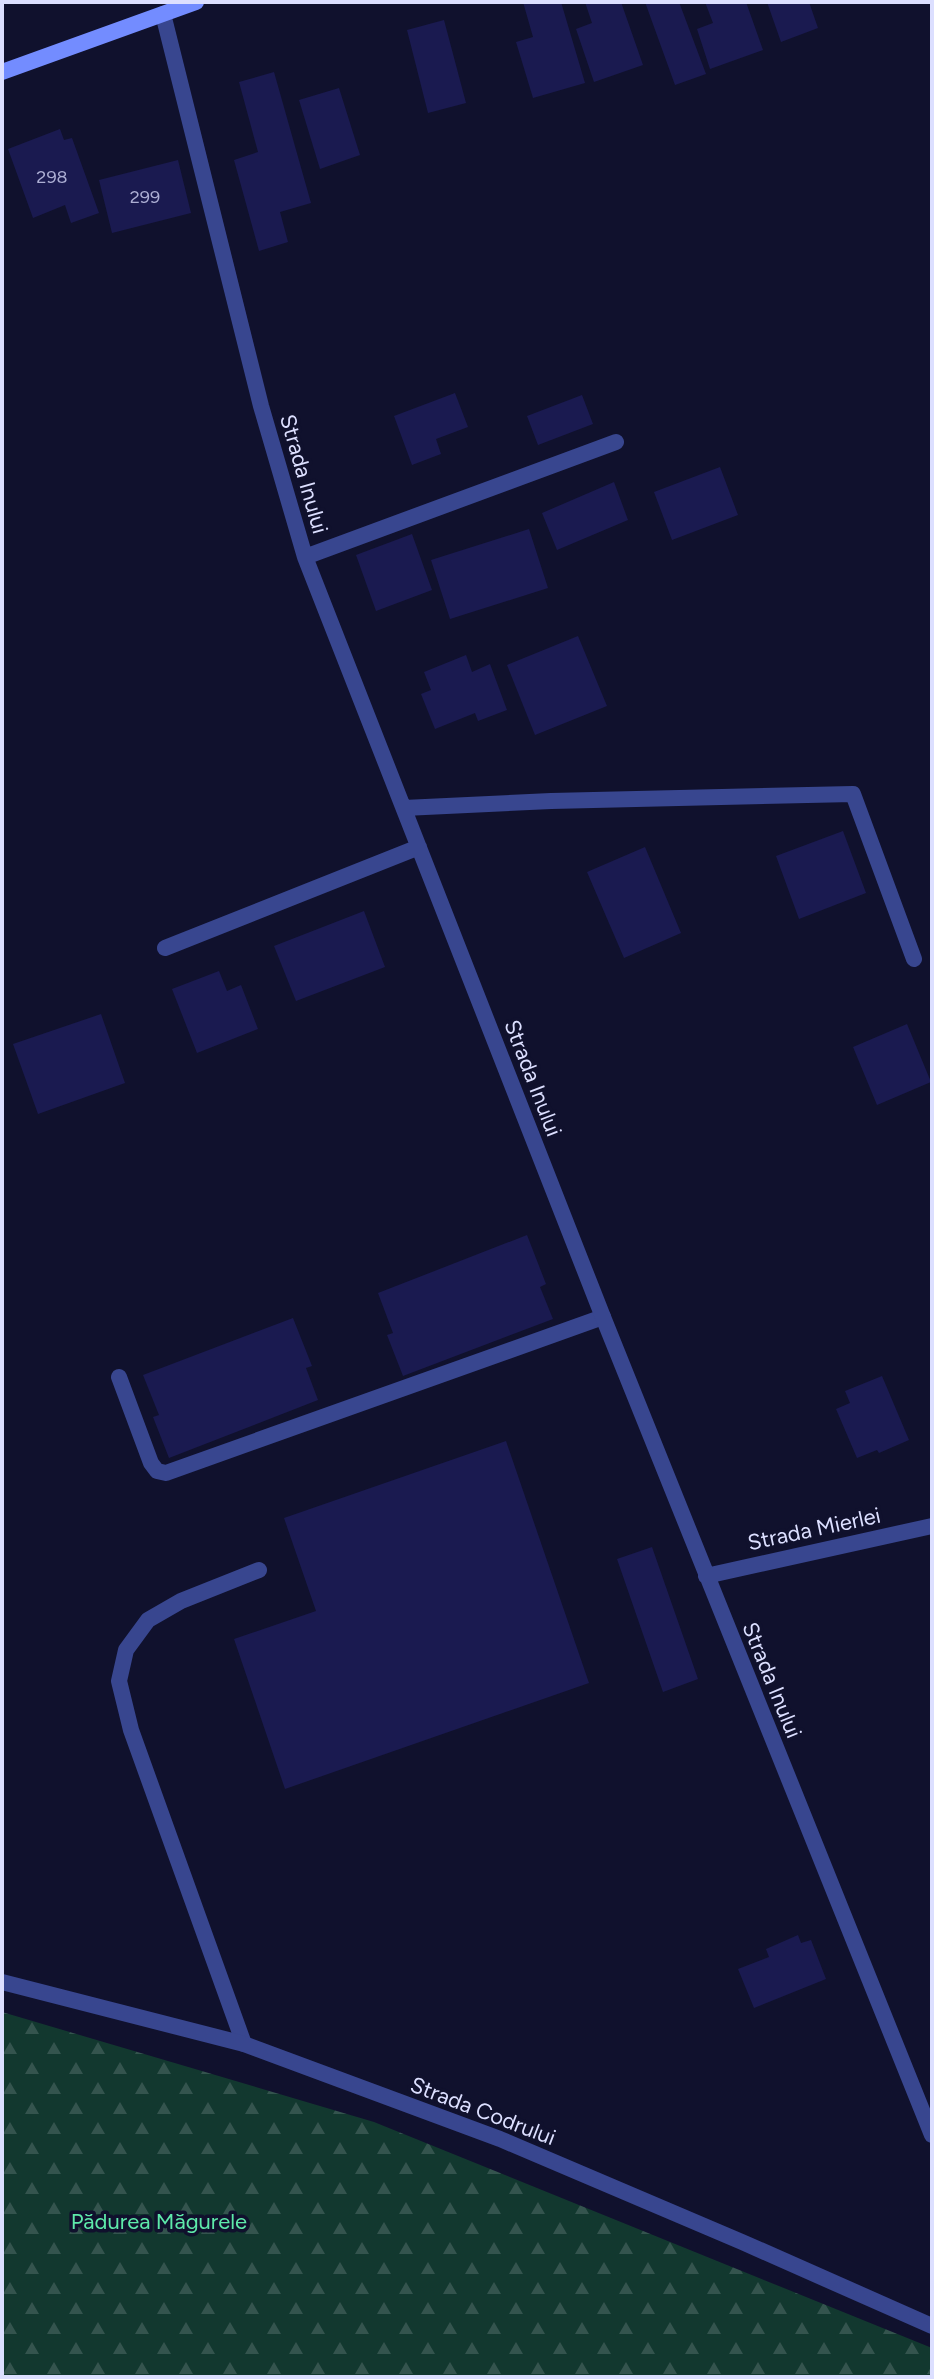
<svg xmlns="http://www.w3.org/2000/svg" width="934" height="2379" viewBox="0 0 934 2379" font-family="Figtree,sans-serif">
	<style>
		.forest { fill: url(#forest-firs) }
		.building { fill: #1a1a50 }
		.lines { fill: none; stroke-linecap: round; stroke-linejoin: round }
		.service { stroke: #38468f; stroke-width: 16 }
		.minor { stroke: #38468f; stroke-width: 16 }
		.secondary { stroke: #738cff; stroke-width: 16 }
		.labels { text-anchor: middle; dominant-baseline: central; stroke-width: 7; stroke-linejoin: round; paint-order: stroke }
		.number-label { font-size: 18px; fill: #acaed3 }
		.street-label { font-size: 22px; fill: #dcdfff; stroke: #10112d }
		.park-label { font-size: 22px; fill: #5ee9aa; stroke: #10112d }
	</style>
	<defs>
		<pattern id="forest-firs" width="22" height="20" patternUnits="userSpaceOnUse" patternTransform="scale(2)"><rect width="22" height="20" fill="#12382f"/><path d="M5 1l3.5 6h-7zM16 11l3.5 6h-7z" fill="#34544e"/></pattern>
	</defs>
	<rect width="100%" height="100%" fill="#10112d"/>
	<path class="forest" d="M 2,2012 L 374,2122 L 932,2348 L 932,2377 L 2,2377 Z"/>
	<path class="building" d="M 523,2 L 561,2 L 585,83 L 533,98 L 516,42 L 533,37 Z
		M 585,2 L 621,2 L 643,65 L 594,82 L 576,29 L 592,23 Z
		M 645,2 L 679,2 L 706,74 L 675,85 Z
		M 705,2 L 746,2 L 763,50 L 710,69 L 697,29 L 713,23 Z
		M 767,2 L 809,2 L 818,28 L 781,42 Z
		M 444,20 L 466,103 L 428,113 L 407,30 Z
		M 274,72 L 311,203 L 280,212 L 288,242 L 259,251 L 234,160 L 258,152 L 239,82 Z
		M 339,88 L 360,155 L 320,169 L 299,100 Z
		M 60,129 L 64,140 L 72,138 L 99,213 L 71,223 L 65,205 L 33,218 L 8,149 Z
		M 178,160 L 191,213 L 112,233 L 99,180 Z
		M 455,393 L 468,427 L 436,439 L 441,454 L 412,465 L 394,416 Z
		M 582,395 L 593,424 L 538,445 L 527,416 Z
		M 720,467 L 738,515 L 672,540 L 654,492 Z
		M 614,482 L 628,520 L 557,550 L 542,513 Z
		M 529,529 L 548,588 L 450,619 L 431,560 Z
		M 412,534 L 432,590 L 376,611 L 356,555 Z
		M 578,636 L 607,706 L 535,735 L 507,665 Z
		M 466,655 L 472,672 L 490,664 L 507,710 L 478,721 L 475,713 L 435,729 L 421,694 L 431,690 L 424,672 Z
		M 843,831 L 866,893 L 799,919 L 776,856 Z
		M 645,847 L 681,933 L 624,958 L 587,872 Z
		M 364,911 L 385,967 L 296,1001 L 274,946 Z
		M 219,971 L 227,991 L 241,985 L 258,1029 L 197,1053 L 172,989 Z
		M 101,1014 L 125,1083 L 38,1114 L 13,1044 Z
		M 907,1024 L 931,1082 L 877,1105 L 853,1047 Z
		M 527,1235 L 546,1284 L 540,1287 L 553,1319 L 403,1376 L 387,1335 L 393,1333 L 378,1293 Z
		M 293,1318 L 312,1366 L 306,1368 L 318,1400 L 169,1458 L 153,1417 L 159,1415 L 143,1375 Z
		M 882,1376 L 909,1440 L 879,1453 L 877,1450 L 857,1458 L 836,1409 L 850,1403 L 845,1391 Z
		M 506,1441 L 589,1683 L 285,1789 L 234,1639 L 316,1611 L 284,1518 Z
		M 652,1547 L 698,1679 L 663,1692 L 617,1559 Z
		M 798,1935 L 801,1943 L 811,1940 L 826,1979 L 754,2008 L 738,1969 L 769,1957 L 766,1949 Z"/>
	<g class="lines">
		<path class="service" d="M 119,1377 L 151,1463 L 157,1471 L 166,1473 L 603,1317
			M 244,2044 L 131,1730 L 119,1681 L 126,1650 L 148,1620 L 181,1601 L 259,1570"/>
		<path class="minor" d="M 163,14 L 261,406 L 305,557 L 603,1317 L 932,2135
			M 305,557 L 616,442
			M 404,808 L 551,801 L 853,794 L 914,959
			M 165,948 L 419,847
			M 706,1576 L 932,1526
			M 2,1982 L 244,2044 L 500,2139 L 742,2242 L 932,2326"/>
		<path class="secondary" d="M 2,72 L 196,2"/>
	</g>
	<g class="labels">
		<g class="number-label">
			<text x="52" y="177">298</text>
			<text x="145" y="197">299</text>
		</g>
		<g class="street-label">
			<text transform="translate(304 474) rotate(74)">Strada Inului</text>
			<text transform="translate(533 1078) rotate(69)">Strada Inului</text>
			<text transform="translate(814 1529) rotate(-12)">Strada Mierlei</text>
			<text transform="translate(772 1680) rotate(68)">Strada Inului</text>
			<text transform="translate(483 2111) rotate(21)">Strada Codrului</text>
		</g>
		<g class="park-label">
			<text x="159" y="2221">Pădurea Măgurele</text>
		</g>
	</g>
	<rect width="934" height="2379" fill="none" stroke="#dcdfff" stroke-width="8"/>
</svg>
